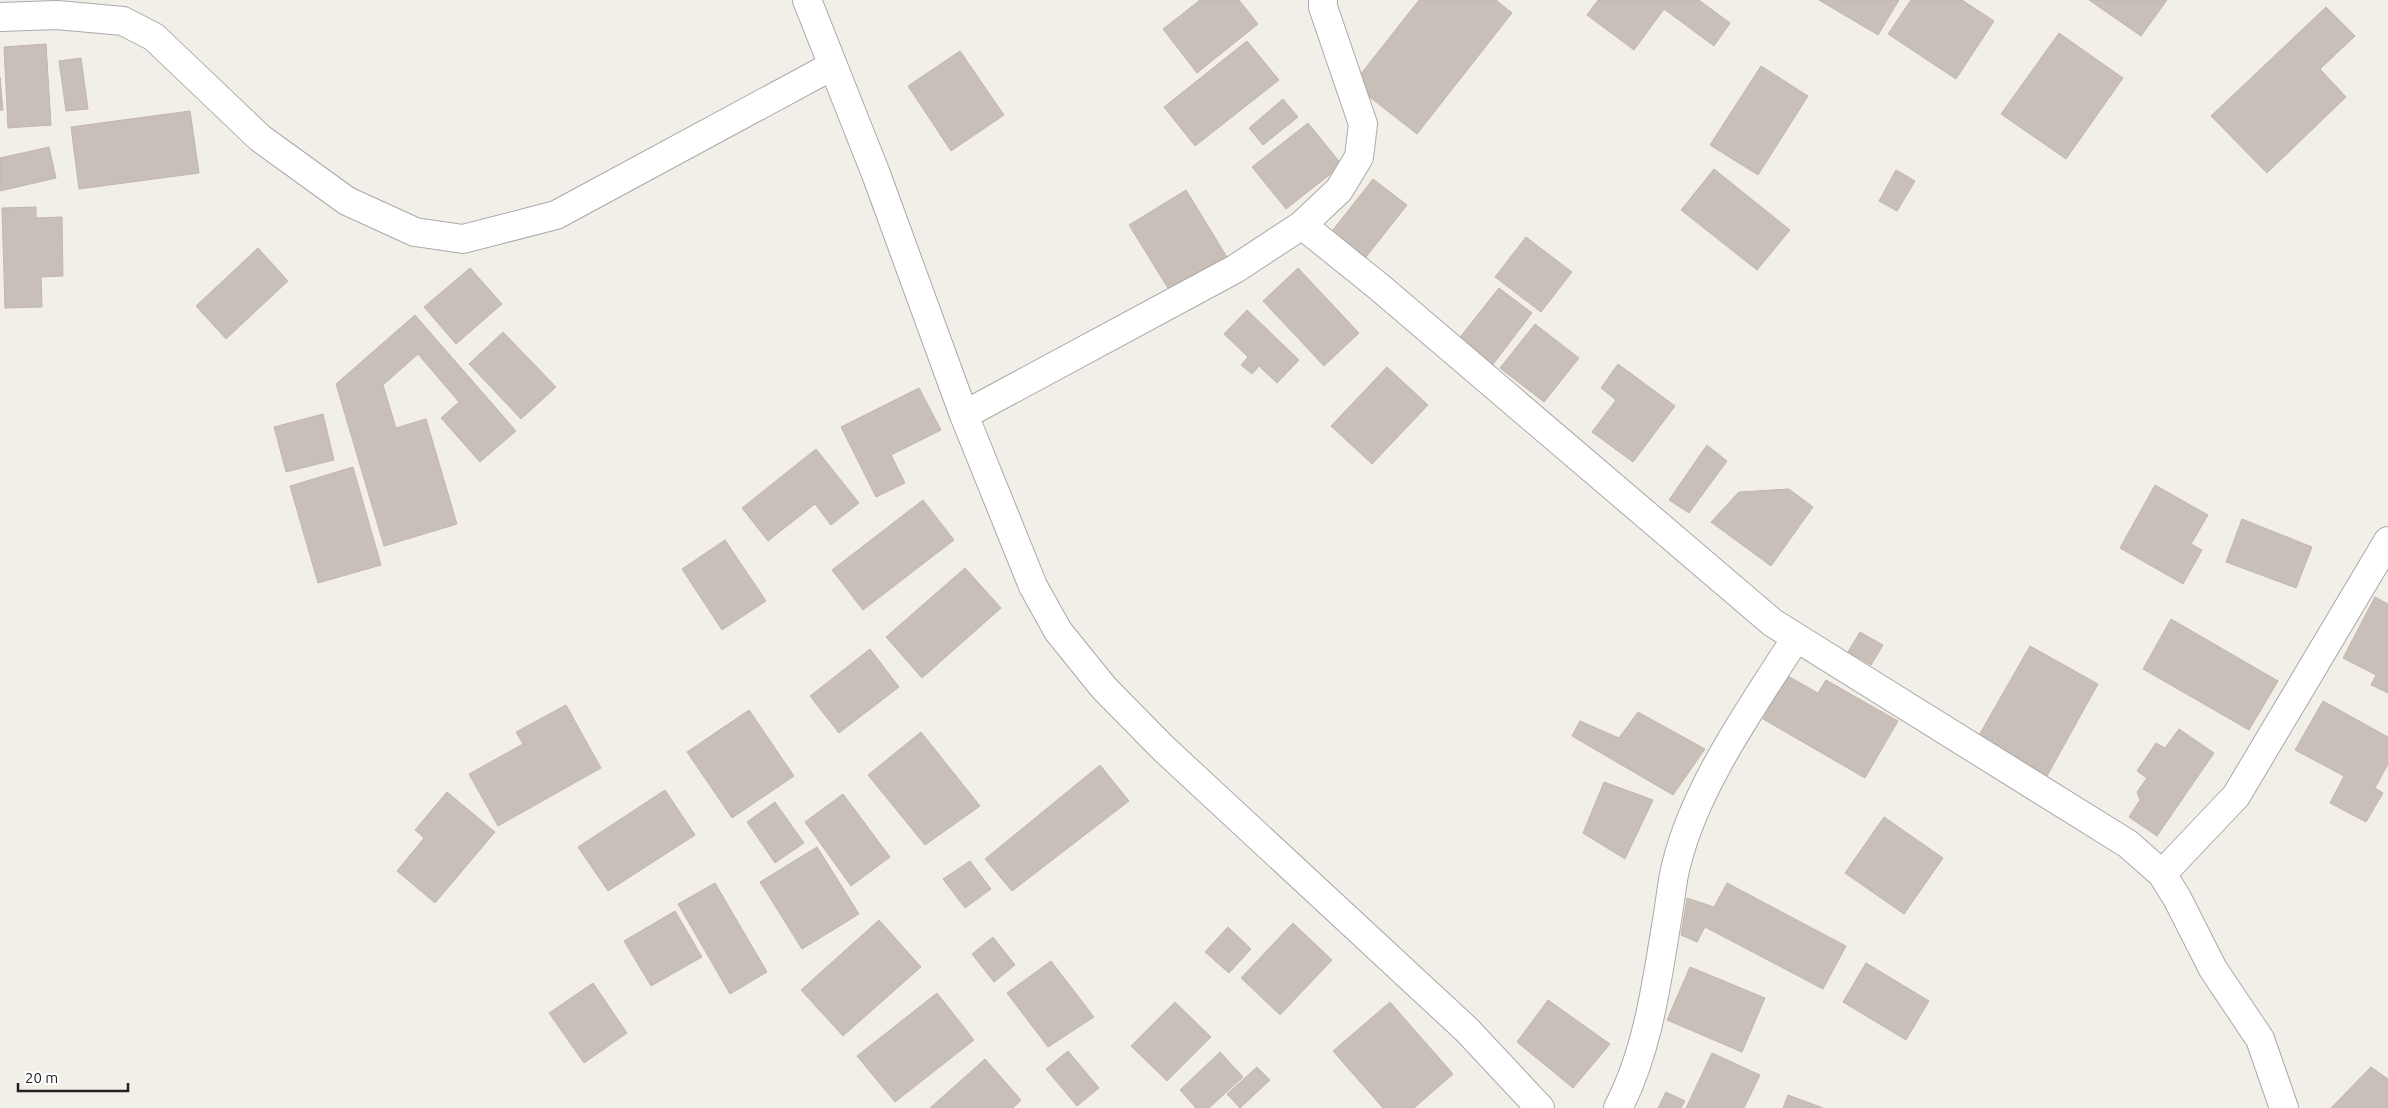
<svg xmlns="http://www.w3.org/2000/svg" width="2388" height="1108" viewBox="0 0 2388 1108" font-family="Ubuntu,sans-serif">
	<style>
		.building { fill: #c7bfb8; stroke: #c4b6ab }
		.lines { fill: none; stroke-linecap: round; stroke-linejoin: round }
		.minor-casing { stroke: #a9a9a9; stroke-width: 30 }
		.minor { stroke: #fff; stroke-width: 28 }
	</style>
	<rect width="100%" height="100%" fill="#f2efe9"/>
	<path class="building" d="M 1200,0 L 1239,0 L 1258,24 L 1197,73 L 1163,29 Z
		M 1419,0 L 1496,0 L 1512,13 L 1417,134 L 1353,84 Z
		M 1598,0 L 1699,0 L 1730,23 L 1714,46 L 1664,9 L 1634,50 L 1587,15 Z
		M 1819,0 L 1899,0 L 1878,35 Z
		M 1911,0 L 1962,0 L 1994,21 L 1956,79 L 1888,34 Z
		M 2089,0 L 2167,0 L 2141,36 Z
		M 2326,7 L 2355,36 L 2320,69 L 2346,97 L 2267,173 L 2211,116 Z
		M 2059,33 L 2123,78 L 2066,159 L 2001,114 Z
		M 1247,41 L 1279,80 L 1195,146 L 1164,107 Z
		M 46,44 L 51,125 L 8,128 L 4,47 Z
		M 960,51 L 1004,115 L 951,151 L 908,86 Z
		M 81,58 L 88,109 L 66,111 L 59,61 Z
		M 1761,66 L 1808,96 L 1758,175 L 1710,145 Z
		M 0,77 L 3,110 L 0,110 Z
		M 1283,99 L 1298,117 L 1263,145 L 1249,128 Z
		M 190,111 L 199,173 L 79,189 L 71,127 Z
		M 1308,123 L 1342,165 L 1286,209 L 1252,167 Z
		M 49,147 L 56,178 L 0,191 L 0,158 Z
		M 1714,169 L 1790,230 L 1757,270 L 1681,210 Z
		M 1896,170 L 1915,181 L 1897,211 L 1879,201 Z
		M 1373,179 L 1407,205 L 1363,261 L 1329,235 Z
		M 1186,190 L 1227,257 L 1171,293 L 1129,225 Z
		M 36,207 L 36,218 L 62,217 L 63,276 L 41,277 L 42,307 L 5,308 L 2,208 Z
		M 1526,237 L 1572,272 L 1541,312 L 1495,277 Z
		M 258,248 L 288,281 L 226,339 L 196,306 Z
		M 470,268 L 502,304 L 456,344 L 424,307 Z
		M 1298,268 L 1359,333 L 1324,366 L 1263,301 Z
		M 1499,288 L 1532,313 L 1491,367 L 1457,341 Z
		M 1247,310 L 1299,360 L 1277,383 L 1259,366 L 1252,374 L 1241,365 L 1248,357 L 1224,334 Z
		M 415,315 L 516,431 L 480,462 L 441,418 L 459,402 L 418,354 L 383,385 L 396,428 L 426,419 L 457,524 L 384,546 L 336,384 Z
		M 1535,324 L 1579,358 L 1544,402 L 1500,368 Z
		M 503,332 L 556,387 L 521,419 L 469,364 Z
		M 1618,364 L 1675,406 L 1633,462 L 1592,432 L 1616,400 L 1601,388 Z
		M 1387,367 L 1428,405 L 1372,464 L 1331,426 Z
		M 919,388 L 941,430 L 891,455 L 905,483 L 876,497 L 841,427 Z
		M 323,414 L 334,460 L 286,472 L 274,427 Z
		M 1707,445 L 1727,461 L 1689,513 L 1669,500 Z
		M 816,449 L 859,503 L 831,525 L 815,504 L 768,541 L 742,508 Z
		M 353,467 L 381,565 L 318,583 L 290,486 Z
		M 2155,485 L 2208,515 L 2191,544 L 2202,550 L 2183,584 L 2120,548 Z
		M 1789,489 L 1813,507 L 1771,566 L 1711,522 L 1739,492 Z
		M 923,500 L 954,540 L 863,610 L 832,570 Z
		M 2242,519 L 2312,547 L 2296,588 L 2226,562 Z
		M 725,540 L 766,601 L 722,630 L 682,569 Z
		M 965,568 L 1001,608 L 922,678 L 886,637 Z
		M 2375,597 L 2388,604 L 2388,693 L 2371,685 L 2376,675 L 2343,658 Z
		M 2171,619 L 2278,681 L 2249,730 L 2143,669 Z
		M 1860,632 L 1883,645 L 1871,665 L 1848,652 Z
		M 2030,646 L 2098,684 L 2047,776 L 1978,737 Z
		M 870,649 L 899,687 L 839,733 L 810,696 Z
		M 1788,676 L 1818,693 L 1826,680 L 1898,721 L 1865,778 L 1763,719 Z
		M 2323,701 L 2388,737 L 2388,764 L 2375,788 L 2383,793 L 2366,822 L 2330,803 L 2344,776 L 2295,750 Z
		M 566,705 L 601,768 L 498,826 L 469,774 L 523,744 L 516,732 Z
		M 749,710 L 794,776 L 732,818 L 687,752 Z
		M 1638,712 L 1705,749 L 1673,795 L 1572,736 L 1580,721 L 1619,738 Z
		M 2179,729 L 2214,753 L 2157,836 L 2129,817 L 2140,800 L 2137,792 L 2147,778 L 2137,771 L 2156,743 L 2165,748 Z
		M 921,732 L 980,806 L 925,845 L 868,775 Z
		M 1100,765 L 1129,801 L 1012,891 L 985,859 Z
		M 1604,782 L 1653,800 L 1625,859 L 1583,833 Z
		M 665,790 L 695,835 L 608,891 L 578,847 Z
		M 447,792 L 495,832 L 435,903 L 397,871 L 424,838 L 415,830 Z
		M 843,794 L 890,857 L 851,886 L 805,822 Z
		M 775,802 L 804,843 L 775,863 L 747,822 Z
		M 1884,817 L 1943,858 L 1904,914 L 1845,873 Z
		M 817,847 L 859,914 L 802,949 L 760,882 Z
		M 970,861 L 991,889 L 965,908 L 943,879 Z
		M 715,883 L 767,972 L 730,994 L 678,904 Z
		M 1727,883 L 1846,946 L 1823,989 L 1705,927 L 1697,942 L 1681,935 L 1687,898 L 1714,907 Z
		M 675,911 L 702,957 L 651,986 L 624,941 Z
		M 879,920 L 921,967 L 843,1036 L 801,990 Z
		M 1293,923 L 1332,960 L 1280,1015 L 1241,978 Z
		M 1228,927 L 1251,949 L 1229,973 L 1205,952 Z
		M 993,937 L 1015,965 L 994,982 L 972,954 Z
		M 1051,961 L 1094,1017 L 1048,1047 L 1007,993 Z
		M 1866,963 L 1929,1001 L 1906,1040 L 1843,1002 Z
		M 1690,967 L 1765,998 L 1742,1052 L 1667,1020 Z
		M 593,983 L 627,1033 L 584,1063 L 549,1013 Z
		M 937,993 L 974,1040 L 895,1102 L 857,1056 Z
		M 1548,1000 L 1610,1044 L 1573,1088 L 1517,1042 Z
		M 1175,1002 L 1211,1037 L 1167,1081 L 1131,1046 Z
		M 1390,1002 L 1453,1074 L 1414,1108 L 1383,1108 L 1333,1051 Z
		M 1068,1051 L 1099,1088 L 1077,1106 L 1046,1069 Z
		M 1220,1052 L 1243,1077 L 1209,1108 L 1196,1108 L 1180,1090 Z
		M 1712,1053 L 1760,1075 L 1744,1108 L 1686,1108 Z
		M 985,1059 L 1021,1100 L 1013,1108 L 930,1108 Z
		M 1257,1067 L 1270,1080 L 1240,1108 L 1227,1094 Z
		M 2371,1067 L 2388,1079 L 2388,1108 L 2331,1108 Z
		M 1666,1092 L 1685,1101 L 1681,1108 L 1658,1108 Z
		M 1788,1095 L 1823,1108 L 1783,1108 Z"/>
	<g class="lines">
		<defs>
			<path id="minor" d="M 807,0 L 876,174 L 964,415 L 1033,586 L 1058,631 L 1104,688 L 1163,748 L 1467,1030 L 1540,1108
				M 0,17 L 57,15 L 123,21 L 154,37 L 260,138 L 347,201 L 415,232 L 463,239 L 556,215 L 832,66
				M 1302,225 L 1378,286 L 1773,623 L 2128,844 L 2162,874 L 2177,898 L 2213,969 L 2260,1039 L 2284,1108
				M 964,415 L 1235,269 L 1302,225 L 1339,190 L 1359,157 L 1363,124 L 1323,7 L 1323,0
				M 2162,874 L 2236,796 L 2388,541
				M 1618,1108 C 1649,1049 1657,979 1668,914 C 1671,897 1672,878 1677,862 C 1696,785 1754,704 1796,638"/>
		</defs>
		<use href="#minor" class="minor-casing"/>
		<use href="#minor" class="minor"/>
	</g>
	<path d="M18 1083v8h110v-8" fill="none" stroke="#222222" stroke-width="2.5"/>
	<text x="25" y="1083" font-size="15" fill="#222222" stroke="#ffffff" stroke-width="4" paint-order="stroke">20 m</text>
</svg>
